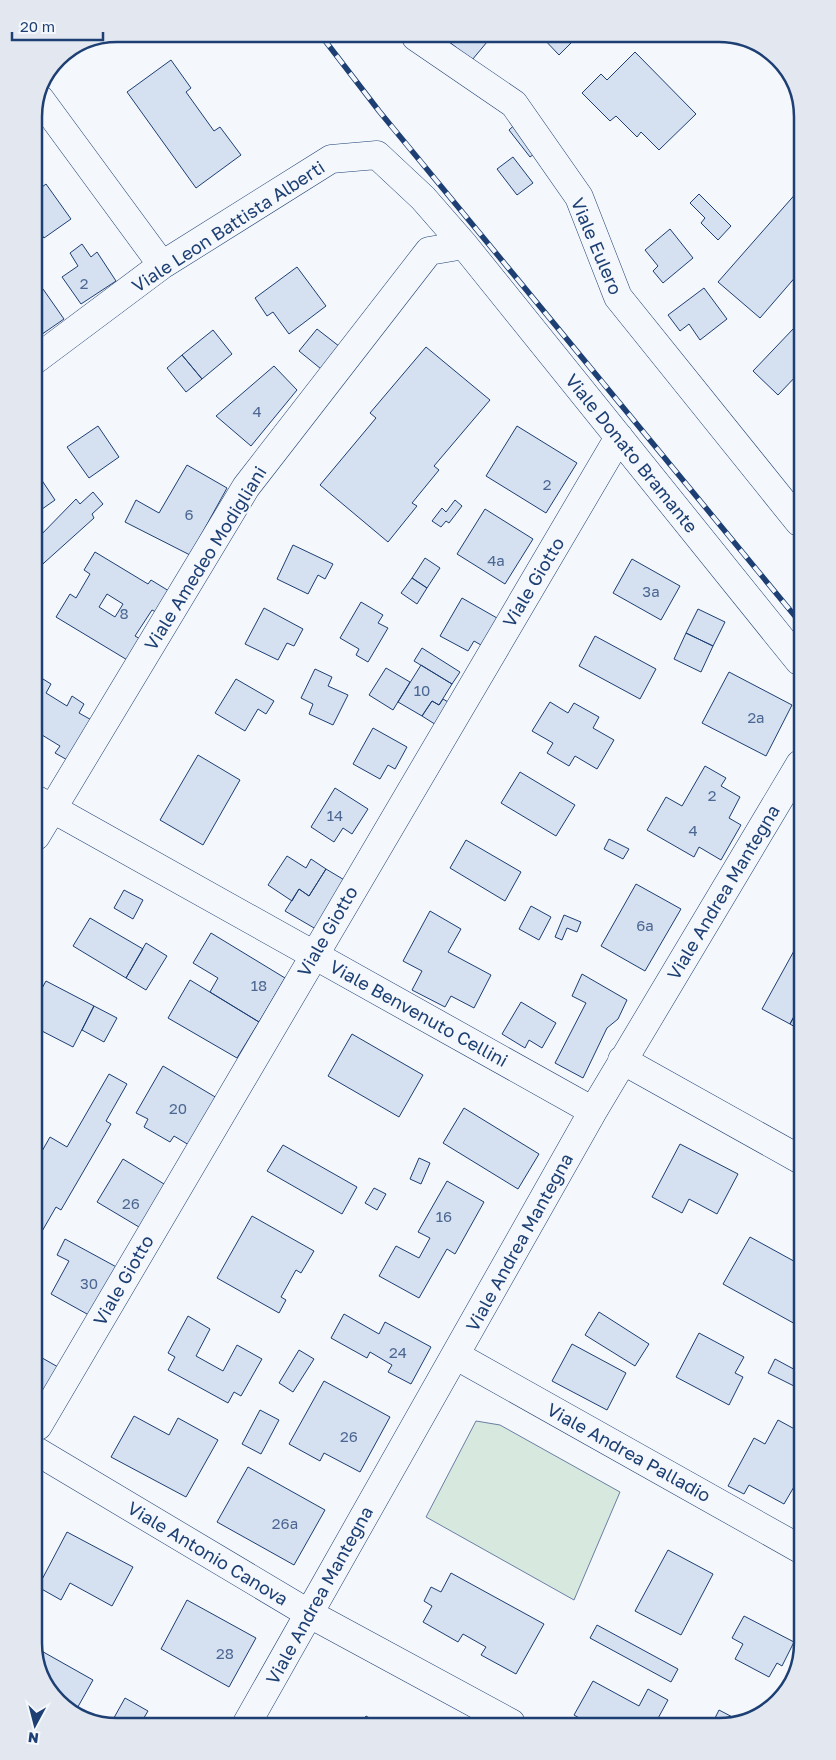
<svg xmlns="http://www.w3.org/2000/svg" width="836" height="1760" viewBox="0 0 836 1760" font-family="'Golos Text',sans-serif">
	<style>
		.green { fill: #d7e8df; stroke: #687fa3 }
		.building { fill: #d5e0f0; stroke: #1d3f73; fill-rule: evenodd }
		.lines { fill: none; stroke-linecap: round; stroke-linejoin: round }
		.street-casing { stroke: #1d3f73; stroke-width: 29 }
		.street { stroke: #f4f7fb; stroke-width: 28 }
		.rail-casing { stroke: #1d3f73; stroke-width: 5.5 }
		.rail { stroke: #f4f7fb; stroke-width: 4; stroke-dasharray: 11; stroke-linecap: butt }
		.labels { text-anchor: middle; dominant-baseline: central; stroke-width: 4; stroke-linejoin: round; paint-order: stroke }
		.number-label { font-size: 15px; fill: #4b6792 }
		.street-label { font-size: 18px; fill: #1d3f73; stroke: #f4f7fb }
		.rim { fill: none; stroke: #1d3f73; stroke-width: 2.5 }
	</style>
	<rect width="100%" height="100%" fill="#f4f7fb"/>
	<path class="green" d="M 476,1421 L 500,1425 L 620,1492 L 574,1600 L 426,1517 Z"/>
	<path class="building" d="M 579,35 L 559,55 L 541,36 Z
		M 492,36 L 472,60 L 443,37 L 444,37 Z
		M 635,52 L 696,114 L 659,150 L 641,132 L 637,137 L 616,116 L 610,121 L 582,93 L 601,74 L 607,80 Z
		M 171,60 L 191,88 L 186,92 L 214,131 L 220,127 L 241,155 L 196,188 L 127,92 Z
		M 520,120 L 542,148 L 530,157 L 509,130 Z
		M 513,157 L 533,183 L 517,195 L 497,169 Z
		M 46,184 L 71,219 L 44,238 L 34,224 L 34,193 Z
		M 798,191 L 798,274 L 760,318 L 718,282 Z
		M 699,194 L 731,226 L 718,240 L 701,223 L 705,218 L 690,203 Z
		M 670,229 L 693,258 L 663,283 L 653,271 L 658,266 L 645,250 Z
		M 82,244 L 91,257 L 97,252 L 116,281 L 81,304 L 62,277 L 78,266 L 70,253 Z
		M 297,267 L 326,306 L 289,334 L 273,312 L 267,316 L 255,298 Z
		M 704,288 L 727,319 L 700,340 L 689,324 L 680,331 L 668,315 Z
		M 43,289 L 64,319 L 35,339 L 34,295 Z
		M 794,328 L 798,332 L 799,373 L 778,395 L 753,371 Z
		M 317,329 L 344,350 L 326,373 L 299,351 Z
		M 213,330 L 232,354 L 202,379 L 182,355 Z
		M 426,347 L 490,400 L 434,466 L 439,470 L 412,503 L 417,506 L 388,542 L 320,485 L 376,418 L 370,413 Z
		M 182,355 L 202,379 L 186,392 L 167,368 Z
		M 274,366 L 297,390 L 251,446 L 216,416 Z
		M 98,426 L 119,457 L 89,478 L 67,447 Z
		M 517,426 L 577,463 L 546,513 L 486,476 Z
		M 187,465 L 227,488 L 190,555 L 125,522 L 136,500 L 159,513 Z
		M 35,470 L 55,500 L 35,514 Z
		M 93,492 L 103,504 L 92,514 L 94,518 L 35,571 L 35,541 L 76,499 L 80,504 Z
		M 455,500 L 462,506 L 449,523 L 446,521 L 441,527 L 432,521 L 442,508 L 446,512 Z
		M 485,509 L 533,539 L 505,584 L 457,554 Z
		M 293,545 L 333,564 L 325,579 L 318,575 L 308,594 L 277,579 Z
		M 95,552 L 148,584 L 151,580 L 169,591 L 156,612 L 152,610 L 135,636 L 142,640 L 129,661 L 56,617 L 70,594 L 76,598 L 90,574 L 84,570 ZM 107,594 L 123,604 L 115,617 L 99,607 Z
		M 425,558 L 440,568 L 427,588 L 412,578 Z
		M 632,559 L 680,586 L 661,620 L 613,593 Z
		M 412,578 L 427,588 L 417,604 L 401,593 Z
		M 462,598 L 497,618 L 481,645 L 474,641 L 468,651 L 440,636 Z
		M 361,602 L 383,615 L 378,623 L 388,628 L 368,662 L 356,655 L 359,649 L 340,638 Z
		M 264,608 L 303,629 L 294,646 L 287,643 L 278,660 L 245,644 Z
		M 698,609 L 725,622 L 713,646 L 686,633 Z
		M 686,633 L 713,646 L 701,672 L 674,659 Z
		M 595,636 L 656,669 L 640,699 L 579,666 Z
		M 422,648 L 460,672 L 452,684 L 414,661 Z
		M 421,665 L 452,684 L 439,705 L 432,701 L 422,716 L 398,702 Z
		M 386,668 L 410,682 L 393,710 L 369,695 Z
		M 315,669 L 332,677 L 328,686 L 348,695 L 333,725 L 309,714 L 313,704 L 301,698 Z
		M 729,672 L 792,705 L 766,756 L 702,723 Z
		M 35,674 L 51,684 L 46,693 L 67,706 L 72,696 L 84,704 L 79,713 L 95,722 L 71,762 L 55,753 L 60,746 L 42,735 L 36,745 Z
		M 236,679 L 274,701 L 266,714 L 258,709 L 245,731 L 215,713 Z
		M 443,699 L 455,706 L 441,728 L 422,716 L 432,701 L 439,705 Z
		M 550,702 L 568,713 L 574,703 L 599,717 L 593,728 L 614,740 L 597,769 L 575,756 L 569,766 L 547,753 L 553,743 L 532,731 Z
		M 373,728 L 407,747 L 395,769 L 388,765 L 380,779 L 353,764 Z
		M 198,755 L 240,780 L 203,845 L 160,820 Z
		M 705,766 L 726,778 L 721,786 L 740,797 L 729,818 L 741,825 L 721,860 L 699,847 L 694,857 L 647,830 L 666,797 L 682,806 Z
		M 520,772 L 575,805 L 556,836 L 501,803 Z
		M 335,788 L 368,809 L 352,834 L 343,828 L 334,842 L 311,827 Z
		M 609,839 L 629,849 L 623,859 L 604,849 Z
		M 466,840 L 521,872 L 505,901 L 450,868 Z
		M 287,856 L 306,868 L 311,859 L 326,869 L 309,896 L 299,889 L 292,901 L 268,885 Z
		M 326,869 L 351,884 L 321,932 L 285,911 L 299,889 L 309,896 Z
		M 636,884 L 681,909 L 645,971 L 601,946 Z
		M 124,890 L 143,900 L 133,919 L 114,908 Z
		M 531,906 L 551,917 L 539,940 L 519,929 Z
		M 430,911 L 461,929 L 448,952 L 491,975 L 474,1008 L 451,996 L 445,1007 L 412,990 L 422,971 L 403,961 Z
		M 564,915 L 581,922 L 577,932 L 567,928 L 562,940 L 555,937 Z
		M 90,918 L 143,949 L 126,978 L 73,946 Z
		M 211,933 L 285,978 L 259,1022 L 210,992 L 218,978 L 193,963 Z
		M 800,940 L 800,1005 L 790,1024 L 762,1009 Z
		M 146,943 L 167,956 L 146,990 L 126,978 Z
		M 582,974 L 627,1000 L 618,1019 L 607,1028 L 583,1078 L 555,1063 L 586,1003 L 572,996 Z
		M 190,980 L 259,1022 L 237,1058 L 168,1018 Z
		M 46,981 L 94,1006 L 73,1047 L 36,1028 L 36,999 Z
		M 521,1002 L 556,1023 L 542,1048 L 529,1040 L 525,1048 L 502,1034 Z
		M 800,1005 L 800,1030 L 790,1024 Z
		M 94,1006 L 117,1018 L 104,1042 L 82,1030 Z
		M 352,1034 L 423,1075 L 399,1117 L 328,1076 Z
		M 163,1066 L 217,1098 L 189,1145 L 174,1136 L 170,1142 L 144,1127 L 148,1119 L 136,1113 Z
		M 109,1074 L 127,1084 L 106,1121 L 111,1124 L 61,1210 L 56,1207 L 37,1240 L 37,1160 L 50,1137 L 67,1147 Z
		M 464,1108 L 539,1154 L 518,1189 L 443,1143 Z
		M 680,1144 L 738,1174 L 717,1214 L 689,1199 L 682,1213 L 652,1197 Z
		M 283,1145 L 357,1187 L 342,1214 L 267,1171 Z
		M 419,1158 L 430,1163 L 421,1184 L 410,1179 Z
		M 123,1159 L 169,1187 L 144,1230 L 97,1202 Z
		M 447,1181 L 484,1202 L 455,1254 L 447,1249 L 419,1298 L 379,1276 L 396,1246 L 419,1258 L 430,1238 L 418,1232 Z
		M 374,1188 L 386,1194 L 377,1210 L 365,1203 Z
		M 252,1216 L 314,1251 L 301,1273 L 296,1270 L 281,1297 L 286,1300 L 279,1313 L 217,1278 Z
		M 750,1237 L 801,1265 L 801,1317 L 797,1325 L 723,1284 Z
		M 65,1239 L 122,1270 L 96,1319 L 51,1294 L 69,1261 L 57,1255 Z
		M 599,1312 L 649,1344 L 635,1366 L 585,1335 Z
		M 344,1314 L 379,1334 L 385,1322 L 431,1347 L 411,1384 L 388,1372 L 392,1365 L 370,1352 L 367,1358 L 331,1338 Z
		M 188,1316 L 210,1329 L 196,1356 L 223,1371 L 237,1345 L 262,1359 L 241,1396 L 234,1392 L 228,1403 L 168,1370 L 175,1357 L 168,1353 Z
		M 699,1333 L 744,1357 L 735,1373 L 743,1377 L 729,1405 L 676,1377 Z
		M 572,1344 L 626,1373 L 607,1410 L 552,1381 Z
		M 299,1350 L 314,1359 L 293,1392 L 279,1383 Z
		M 37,1355 L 65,1371 L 38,1417 Z
		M 775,1359 L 801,1373 L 802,1390 L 768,1373 Z
		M 324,1381 L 390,1417 L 360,1472 L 324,1453 L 320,1461 L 289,1444 Z
		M 260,1410 L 279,1420 L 261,1454 L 242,1444 Z
		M 134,1416 L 169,1435 L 178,1418 L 218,1440 L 186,1497 L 111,1457 Z
		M 778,1420 L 802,1433 L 802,1473 L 784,1504 L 749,1485 L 744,1494 L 728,1486 L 754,1438 L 765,1444 Z
		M 248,1467 L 325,1510 L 294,1565 L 217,1522 Z
		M 67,1532 L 133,1567 L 112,1606 L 70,1583 L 61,1600 L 38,1587 Z
		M 668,1550 L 713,1574 L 681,1635 L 635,1611 Z
		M 451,1573 L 544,1624 L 516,1674 L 481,1655 L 486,1647 L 463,1634 L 458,1642 L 423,1622 L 432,1606 L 424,1601 L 431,1587 L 441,1592 Z
		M 187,1600 L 256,1638 L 229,1687 L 161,1649 Z
		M 744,1616 L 794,1642 L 782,1666 L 777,1663 L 769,1677 L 735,1659 L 743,1644 L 732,1638 Z
		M 597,1625 L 678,1669 L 671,1682 L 590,1638 Z
		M 38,1649 L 93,1680 L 75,1712 L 67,1709 L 38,1670 Z
		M 593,1681 L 639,1706 L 648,1689 L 668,1700 L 656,1722 L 588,1723 L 574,1715 Z
		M 125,1698 L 148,1711 L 142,1721 L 151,1726 L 110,1725 Z
		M 719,1710 L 742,1722 L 713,1722 Z
		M 366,1716 L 380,1724 L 361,1724 Z"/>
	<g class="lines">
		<defs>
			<path id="street" d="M 416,37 L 514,104 L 579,197 L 618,297 L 799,522
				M 40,99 L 162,265
				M 35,360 L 162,265 L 331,159 L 377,155 L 423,198 L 464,245 L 799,661
				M 37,800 L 593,1111
				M 36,836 L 246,487 L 429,251 L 464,245
				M 622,1060 L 801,1160
				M 455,1355 L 802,1550
				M 38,1426 L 619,437
				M 38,1452 L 308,1613 L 511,1723
				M 246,1725 L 593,1111 L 800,764"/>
		</defs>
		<use href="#street" class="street-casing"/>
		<use href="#street" class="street"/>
		<defs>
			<path id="rail" d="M 323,38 L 379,111 L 799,621"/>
		</defs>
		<use href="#rail" class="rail-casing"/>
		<use href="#rail" class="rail"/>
	</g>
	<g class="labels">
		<g class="number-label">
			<text x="84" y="283">2</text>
			<text x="257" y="411">4</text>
			<text x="547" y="484">2</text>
			<text x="189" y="514">6</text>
			<text x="496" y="560">4a</text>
			<text x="651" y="591">3a</text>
			<text x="124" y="613">8</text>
			<text x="422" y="690">10</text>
			<text x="756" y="717">2a</text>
			<text x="712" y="795">2</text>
			<text x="335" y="815">14</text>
			<text x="693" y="830">4</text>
			<text x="645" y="925">6a</text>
			<text x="259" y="985">18</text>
			<text x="178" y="1108">20</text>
			<text x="131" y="1203">26</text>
			<text x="444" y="1216">16</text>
			<text x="89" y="1283">30</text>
			<text x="398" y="1352">24</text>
			<text x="349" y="1436">26</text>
			<text x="285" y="1523">26a</text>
			<text x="225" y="1653">28</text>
		</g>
		<g class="street-label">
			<text transform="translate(228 226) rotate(-33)">Viale Leon Battista Alberti</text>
			<text transform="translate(597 246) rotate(67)">Viale Eulero</text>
			<text transform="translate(632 453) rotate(51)">Viale Donato Bramante</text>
			<text transform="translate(205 558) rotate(-58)">Viale Amedeo Modigliani</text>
			<text transform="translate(533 582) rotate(-59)">Viale Giotto</text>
			<text transform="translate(723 892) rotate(-59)">Viale Andrea Mantegna</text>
			<text transform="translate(327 931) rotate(-60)">Viale Giotto</text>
			<text transform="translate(419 1013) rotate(29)">Viale Benvenuto Cellini</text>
			<text transform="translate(519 1242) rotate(-61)">Viale Andrea Mantegna</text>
			<text transform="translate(123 1280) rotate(-60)">Viale Giotto</text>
			<text transform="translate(629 1452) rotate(29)">Viale Andrea Palladio</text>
			<text transform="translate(208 1553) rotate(31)">Viale Antonio Canova</text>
			<text transform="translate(319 1595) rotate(-61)">Viale Andrea Mantegna</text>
		</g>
	</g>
	<path d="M0 0H836V1760H0ZM117 42H719A75 75 0 0 1 794 117V1643A75 75 0 0 1 719 1718H117A75 75 0 0 1 42 1643V117A75 75 0 0 1 117 42Z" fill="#e3e8f0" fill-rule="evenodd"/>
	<path class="rim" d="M117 42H719A75 75 0 0 1 794 117V1643A75 75 0 0 1 719 1718H117A75 75 0 0 1 42 1643V117A75 75 0 0 1 117 42Z"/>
	<g transform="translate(35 1725) rotate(187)" stroke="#f4f7fb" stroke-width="4" paint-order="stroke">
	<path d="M0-4L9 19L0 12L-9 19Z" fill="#1d3f73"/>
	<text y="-8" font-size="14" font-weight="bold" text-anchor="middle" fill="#1d3f73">N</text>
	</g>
	<path d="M12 32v8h91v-8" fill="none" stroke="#1d3f73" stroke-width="2.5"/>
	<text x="20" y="32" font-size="15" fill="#1d3f73" stroke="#f4f7fb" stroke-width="4" paint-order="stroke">20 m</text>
</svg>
